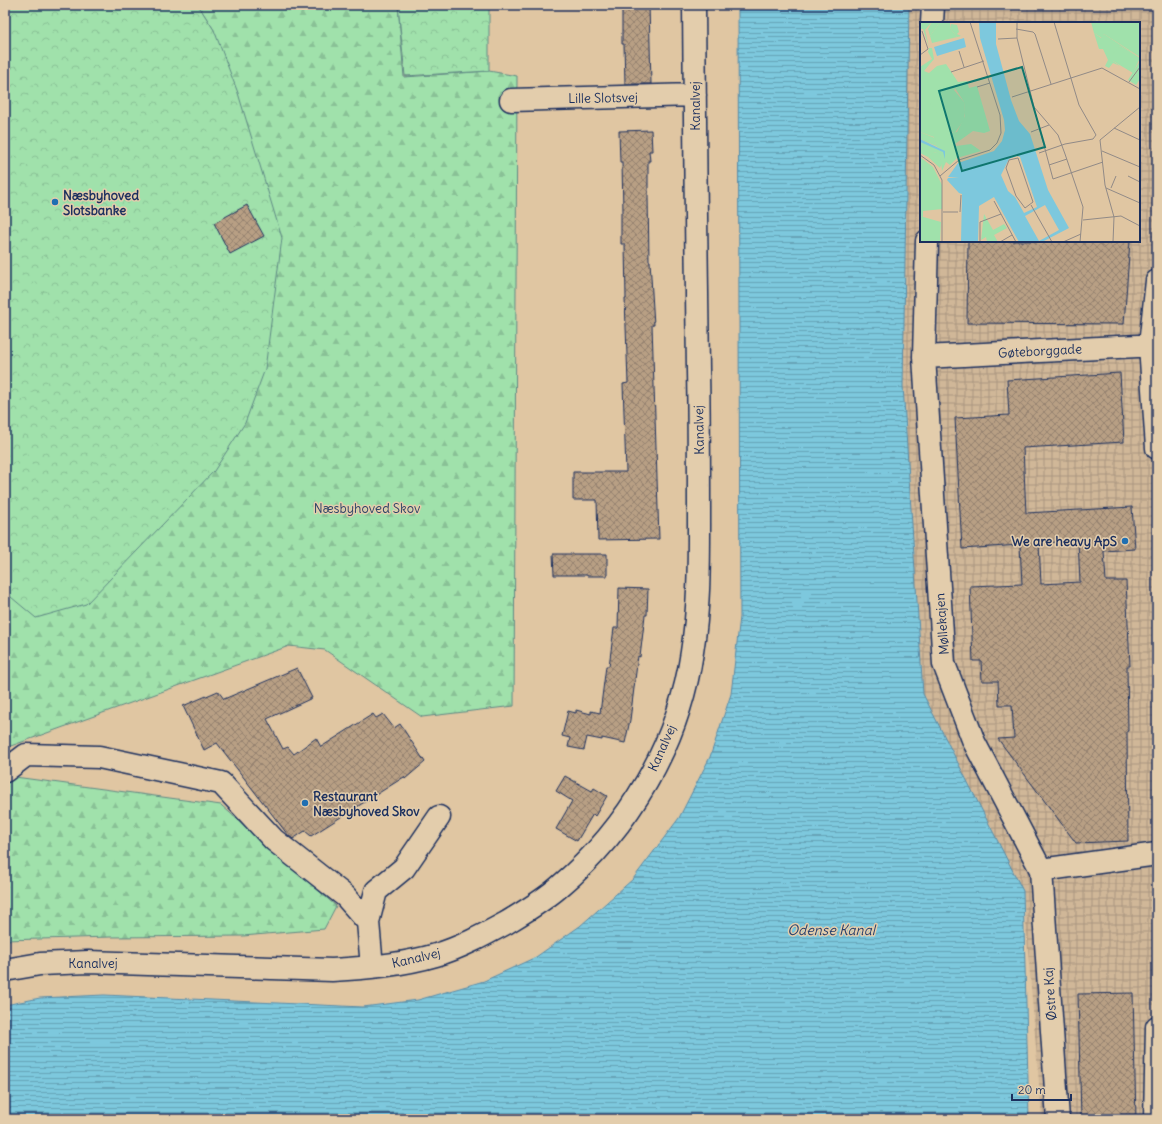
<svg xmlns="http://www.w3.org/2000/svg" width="1162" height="1124" viewBox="0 0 1162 1124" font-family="Delius,sans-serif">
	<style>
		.industrial { fill: url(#industrial-grid); fill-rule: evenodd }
		.forest { fill: url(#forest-firs); stroke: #5e8884 }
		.park { fill: url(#park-crowns); stroke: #5e8884 }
		.water { fill: url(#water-rules); stroke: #568baa }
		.building { fill: url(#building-cross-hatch); stroke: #1b2f5e; fill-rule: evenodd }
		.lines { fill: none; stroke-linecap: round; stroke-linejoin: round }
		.minor-casing { stroke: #1b2f5e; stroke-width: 25 }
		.minor { stroke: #e3cdac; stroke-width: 22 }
		.poi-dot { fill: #1f6fb2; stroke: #e3cdac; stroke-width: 1.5 }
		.labels { text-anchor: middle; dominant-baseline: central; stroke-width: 3; stroke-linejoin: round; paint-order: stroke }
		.street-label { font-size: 13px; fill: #1b2f5e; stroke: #e3cdac }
		.poi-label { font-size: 13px; font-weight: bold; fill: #1b2f5e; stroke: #e3cdac; text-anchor: start }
		.park-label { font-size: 13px; fill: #284166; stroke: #e3cdac }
		.water-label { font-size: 14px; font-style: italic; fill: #253e6b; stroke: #e3cdac }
		.inset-road { fill: none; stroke: #918a87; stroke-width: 1 }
		.view { fill: #0f766e; fill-opacity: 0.15; stroke: #0f766e; stroke-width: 2 }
		.inset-edge { fill: none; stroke: #1b2f5e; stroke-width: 2 }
	</style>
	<defs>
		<pattern id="industrial-grid" width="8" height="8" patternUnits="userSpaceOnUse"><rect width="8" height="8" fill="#d0b798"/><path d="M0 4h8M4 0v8" fill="none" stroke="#a8957f"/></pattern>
		<pattern id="forest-firs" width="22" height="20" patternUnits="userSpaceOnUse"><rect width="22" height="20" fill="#a0e1ab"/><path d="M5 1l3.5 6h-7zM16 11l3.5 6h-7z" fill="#89c196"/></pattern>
		<pattern id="park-crowns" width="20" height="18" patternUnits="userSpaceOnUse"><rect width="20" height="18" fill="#a0e1ab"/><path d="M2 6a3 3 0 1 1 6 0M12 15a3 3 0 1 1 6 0" fill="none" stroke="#89c196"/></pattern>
		<pattern id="water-rules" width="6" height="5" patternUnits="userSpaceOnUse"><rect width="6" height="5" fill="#7dc8dd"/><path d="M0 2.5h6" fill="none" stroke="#66a3b6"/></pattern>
		<pattern id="building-cross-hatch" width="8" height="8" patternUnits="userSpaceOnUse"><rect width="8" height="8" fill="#b89f84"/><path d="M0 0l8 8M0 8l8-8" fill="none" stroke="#95826f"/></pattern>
	</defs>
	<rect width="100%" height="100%" fill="#e0c6a2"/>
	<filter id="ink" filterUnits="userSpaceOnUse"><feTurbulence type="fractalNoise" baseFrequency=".025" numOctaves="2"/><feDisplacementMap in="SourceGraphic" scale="8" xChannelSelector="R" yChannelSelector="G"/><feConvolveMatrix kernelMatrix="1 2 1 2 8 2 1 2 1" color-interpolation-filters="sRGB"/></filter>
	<g filter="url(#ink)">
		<path class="industrial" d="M 909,5 L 1157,5 L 1157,1119 L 1042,1119 L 1023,891 L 923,694 L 903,386 ZM 921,23 L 1139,23 L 1139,241 L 921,241 Z"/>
		<path class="forest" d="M 198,5 L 398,5 L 404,77 L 489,71 L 517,76 L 514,706 L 422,717 L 325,650 L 289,646 L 8,747 L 15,777 L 221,805 L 336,906 L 324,929 L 243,936 L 110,937 L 5,940 L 5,592 L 7,595 L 214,30 Z"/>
		<path class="park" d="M 5,5 L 198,5 L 214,30 L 238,93 L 282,238 L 265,369 L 245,423 L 214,471 L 86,604 L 36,618 L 5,592 Z
			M 398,5 L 489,5 L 489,71 L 405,76 Z"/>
		<path class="water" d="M 738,5 L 909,5 L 903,386 L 923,694 L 1023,891 L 1029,1119 L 5,1119 L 5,1005 L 40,998 L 104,995 L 363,1007 L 418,1000 L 484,981 L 536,957 L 580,926 L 633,879 L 679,818 L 710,757 L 731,694 L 740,617 Z"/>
		<path class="building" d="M 622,5 L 649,5 L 651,84 L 625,84 L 624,44 L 622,44 Z
			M 651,130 L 652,151 L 649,151 L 650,161 L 648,161 L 648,196 L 649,261 L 650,261 L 654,325 L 652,325 L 659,539 L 598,540 L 597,500 L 573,500 L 573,472 L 626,472 L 623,384 L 628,383 L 625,299 L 626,299 L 625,244 L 621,244 L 621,212 L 623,212 L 622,162 L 620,162 L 619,131 Z
			M 247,205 L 264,236 L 230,254 L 214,223 Z
			M 968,241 L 1130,241 L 1124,324 L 967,323 Z
			M 1120,373 L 1124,442 L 1023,448 L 1026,513 L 1132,507 L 1135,549 L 1104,551 L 1106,581 L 1126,581 L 1130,666 L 1127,666 L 1128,731 L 1127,731 L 1128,841 L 1076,843 L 998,739 L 1014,738 L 1012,705 L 999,705 L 998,681 L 982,681 L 981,661 L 973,661 L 970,586 L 1022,584 L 1020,545 L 962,549 L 955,418 L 1009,415 L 1007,380 ZM 1078,541 L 1080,582 L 1041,584 L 1039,543 Z
			M 553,554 L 607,554 L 607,576 L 587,576 L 587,575 L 554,575 Z
			M 619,588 L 648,589 L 647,615 L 645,615 L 640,657 L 638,656 L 630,720 L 625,743 L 602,738 L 602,740 L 587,737 L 584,750 L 568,747 L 570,738 L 562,736 L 568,711 L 576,713 L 576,710 L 591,714 L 591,711 L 600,713 L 606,666 L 609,666 L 614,628 L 618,628 Z
			M 297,668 L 312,698 L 267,719 L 283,749 L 288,747 L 294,754 L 316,738 L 321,747 L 373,714 L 376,718 L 383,714 L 394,728 L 400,724 L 425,762 L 405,779 L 404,777 L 311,836 L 305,831 L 293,839 L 288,835 L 217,743 L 204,750 L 183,706 L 218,691 L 224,699 Z
			M 565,776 L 592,791 L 594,788 L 607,796 L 595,816 L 593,814 L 577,841 L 556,829 L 572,801 L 556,791 Z
			M 1133,993 L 1136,1119 L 1081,1119 L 1078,994 Z"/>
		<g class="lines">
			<defs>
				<path id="minor" d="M 932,23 L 933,5
					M 511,100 L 695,95
					M 927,241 L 924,357 L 944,664 L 974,742 L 1041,870 L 1058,1119
					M 1157,281 L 1150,345 L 1157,448
					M 924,357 L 1157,345
					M 5,771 L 26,755 L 99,757 L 221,783 L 274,840 L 345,896 L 368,922 L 372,967
					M 1041,870 L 1157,854
					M 368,922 L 376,891 L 404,868 L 439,817
					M 5,970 L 40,964 L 88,962 L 332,970 C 366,968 402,965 436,955 C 460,948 484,935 506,923 C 524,912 543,901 559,887 C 629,828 679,743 692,652 C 699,609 699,566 699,523 C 699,472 699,421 698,370 C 696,248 695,127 694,5
					M 1155,1119 L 1157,1027"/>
			</defs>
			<use href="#minor" class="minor-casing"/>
			<use href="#minor" class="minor"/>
		</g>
	</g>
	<g class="poi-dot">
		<circle cx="55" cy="202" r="4"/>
		<circle cx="1125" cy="541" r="4"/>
		<circle cx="305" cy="803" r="4"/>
	</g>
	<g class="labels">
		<g class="street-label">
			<text transform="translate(603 98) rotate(-1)">Lille Slotsvej</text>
			<text transform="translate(695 106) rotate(-90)">Kanalvej</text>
			<text transform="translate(1040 351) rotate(-3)">Gøteborggade</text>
			<text transform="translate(699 430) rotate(-91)">Kanalvej</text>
			<text transform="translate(942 624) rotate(-94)">Møllekajen</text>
			<text transform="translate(662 748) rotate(-66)">Kanalvej</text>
			<text transform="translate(416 958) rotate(-13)">Kanalvej</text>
			<text x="93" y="963">Kanalvej</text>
			<text transform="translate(1050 994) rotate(-94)">Østre Kaj</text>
		</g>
		<g class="poi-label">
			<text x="63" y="195">Næsbyhoved<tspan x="63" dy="15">Slotsbanke</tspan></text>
			<text x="1117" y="541" text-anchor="end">We are heavy ApS</text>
			<text x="313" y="796">Restaurant<tspan x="313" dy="15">Næsbyhoved Skov</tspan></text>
		</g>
		<g class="park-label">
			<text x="367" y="508">Næsbyhoved Skov</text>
		</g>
		<g class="water-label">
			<text x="831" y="930">Odense Kanal</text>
		</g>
	</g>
	<g transform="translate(920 22)">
		<rect width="220" height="220" fill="#e0c6a2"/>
		<path d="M 0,0 L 12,0 L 5,8 L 9,25 L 3,7 L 0,7 ZM 31,2 L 37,3 L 39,10 L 37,12 L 41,14 L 16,21 L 37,15 L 30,6 ZM 13,130 L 20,131 L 22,141 L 20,146 L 8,135 ZM 0,135 L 13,145 L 22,163 L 22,187 L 3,189 L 3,195 L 0,194 Z" fill="#a0e1ab"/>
		<path d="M 12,0 L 20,0 L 10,14 L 8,7 ZM 174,11 L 181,16 L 184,12 L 220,36 L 200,24 L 193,39 L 200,44 L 193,41 L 189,46 L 185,44 L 188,38 L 183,27 L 179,27 ZM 9,26 L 12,26 L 14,37 L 4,49 L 9,51 L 17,44 L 26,42 L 38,60 L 47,59 L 49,66 L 57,64 L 70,109 L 64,111 L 53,109 L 35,122 L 36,124 L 51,122 L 61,129 L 37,136 L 30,143 L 26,140 L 22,149 L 20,132 L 14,130 L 8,135 L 0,131 L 0,120 L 25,130 L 16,124 L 14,115 L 0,110 L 0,45 L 12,37 L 8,30 ZM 35,66 L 44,80 L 45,94 L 37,110 L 31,111 L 23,94 ZM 0,194 L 21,200 L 20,220 L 0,220 Z" fill="#a0e1ab" fill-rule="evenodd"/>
		<path d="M 20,0 L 30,0 L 30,6 L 37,15 L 12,21 L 10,14 ZM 0,110 L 15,116 L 16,124 L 0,117 Z" fill="#a0e1ab"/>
		<path d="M 200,24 L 220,36 L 213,51 L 193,39 L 193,32 ZM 29,62 L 44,80 L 45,90 L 44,98 L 34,112 L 24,101 L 23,94 L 17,91 L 10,82 L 21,65 ZM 64,192 L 73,208 L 84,202 L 87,206 L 74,213 L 78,220 L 67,220 L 66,215 L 61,218 Z" fill="#a0e1ab"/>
		<path d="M 171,0 L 220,0 L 220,35 L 184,12 L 182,16 L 174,11 ZM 220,39 L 220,57 L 216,63 L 208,58 Z" fill="#a0e1ab"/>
		<path d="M 59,0 L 76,0 L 76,22 L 91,78 L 99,99 L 110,112 L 128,168 L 149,206 L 122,220 L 99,220 L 74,175 L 59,184 L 58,220 L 41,220 L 42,172 L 39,171 L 27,158 L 28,156 L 39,155 L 28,155 L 38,141 L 74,129 L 82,119 L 85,108 L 84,98 L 60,16 ZM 97,134 L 100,135 L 117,185 L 104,191 L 95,175 L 88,169 L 81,153 L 89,137 ZM 125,183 L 139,208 L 119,219 L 105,194 ZM 44,16 L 46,25 L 17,34 L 14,25 ZM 0,117 L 25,129 L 25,137 L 23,130 L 0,120 Z" fill="#7dc8dd" fill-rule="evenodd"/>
		<path class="inset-road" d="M 97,0 L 97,16 L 114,85 L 138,113 L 145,132M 96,7 L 113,10 L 115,12 L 131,62M 78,17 L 97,16M 39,29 L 44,45M 0,33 L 8,27 L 2,9M 31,50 L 64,39M 209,60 L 220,45M 57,65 L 70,61M 92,75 L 182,46 L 220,67M 114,86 L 133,157 L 183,140M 194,106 L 220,118M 111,110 L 129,103M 182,129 L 220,145M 119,131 L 145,122 L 173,117 L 176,113 L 159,83 L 134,0M 145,132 L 163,185 L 160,220M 0,133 L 14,143 L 22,158 L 22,220M 98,136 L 113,180 L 105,186 L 96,174 L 86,146 L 89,138 ZM 129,143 L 147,137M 20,154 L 39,138 L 70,128 L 77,121 L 81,111 L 80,93 L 50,0M 208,154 L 220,160M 186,166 L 220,181M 191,166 L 196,154M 74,179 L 96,220M 111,183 L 132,220M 23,190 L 38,190M 40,190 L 41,173M 163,198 L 201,194 L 220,204M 60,220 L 60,200 L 81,192M 80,220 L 92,213M 143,220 L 161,212M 193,220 L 194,195 L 185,163 L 180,118 L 220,85"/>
		<path class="view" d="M 102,45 L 125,125 L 42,149 L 19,69 Z"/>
		<rect width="220" height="220" class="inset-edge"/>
	</g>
	<rect width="1162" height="1124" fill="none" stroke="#e3cdac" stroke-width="20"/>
	<rect x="10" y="10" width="1142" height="1104" fill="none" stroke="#1b2f5e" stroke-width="1.5" filter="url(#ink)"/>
	<path d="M1012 1094v6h59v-6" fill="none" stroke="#1b2f5e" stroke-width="2"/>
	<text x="1018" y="1094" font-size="12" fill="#1b2f5e" stroke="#e3cdac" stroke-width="3" paint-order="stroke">20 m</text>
</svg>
